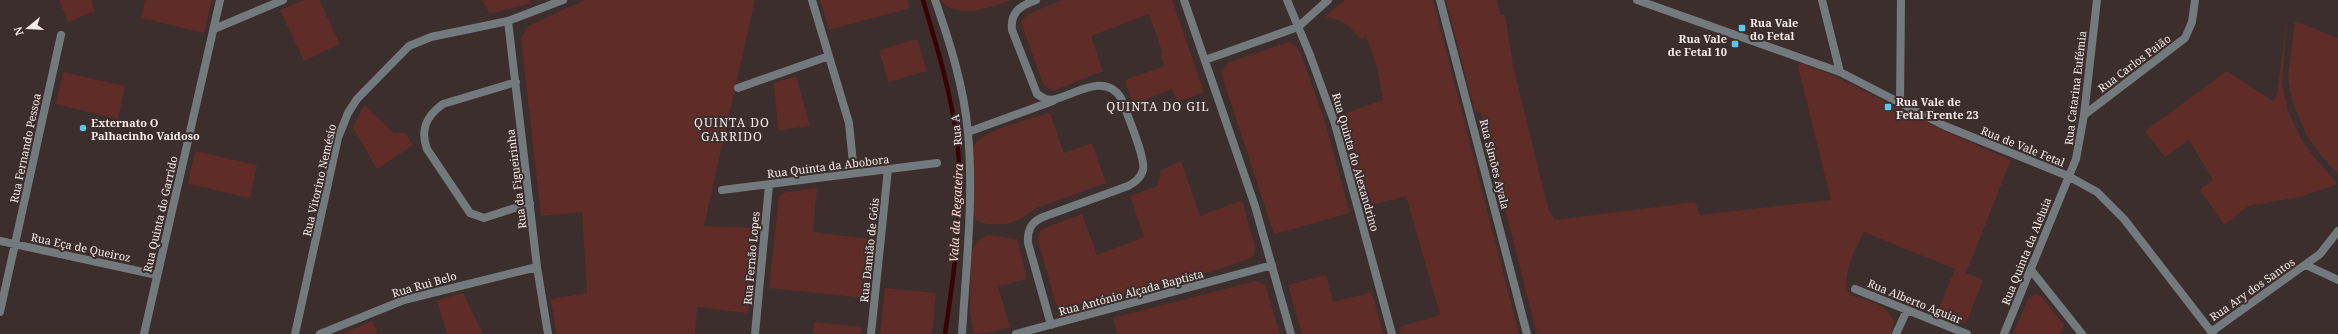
<svg xmlns="http://www.w3.org/2000/svg" width="2338" height="334" viewBox="0 0 2338 334" font-family="'Noto Serif',serif">
	<style>
		.green { fill: #5f2c28 }
		.lines { fill: none; stroke-linecap: round; stroke-linejoin: round }
		.stream { stroke: #380203; stroke-width: 4.5 }
		.street { stroke: #737a7d; stroke-width: 8 }
		.poi-dot { fill: #5cc7e8; stroke: #3c2e2c; stroke-width: 1.5 }
		.labels { text-anchor: middle; dominant-baseline: central; stroke-width: 4; stroke-linejoin: round; paint-order: stroke }
		.poi-label { font-size: 11px; font-weight: bold; fill: #f3eae9; stroke: #3c2e2c; text-anchor: start }
		.street-label { font-size: 11px; fill: #f3eae9; stroke: #3c2e2c }
		.neighbourhood-label { font-size: 12px; letter-spacing: 1px; fill: #f3eae9; stroke: #3c2e2c }
		.water-label { font-size: 12px; font-style: italic; fill: #fed6d1; stroke: #3c2e2c }
	</style>
	<rect width="100%" height="100%" fill="#3c2e2c"/>
	<path class="green" d="M 59,0 L 91,0 L 95,11 L 68,22 Z
		M 145,0 L 212,0 L 204,33 L 141,18 Z
		M 304,0 L 319,0 L 340,44 L 304,61 L 280,10 Z
		M 482,0 L 529,0 L 531,3 L 490,14 Z
		M 585,0 L 755,0 L 704,226 L 756,228 L 748,313 L 697,307 L 695,334 L 556,334 L 551,299 L 587,293 L 582,212 L 541,216 L 521,38 L 528,26 Z
		M 820,0 L 907,0 L 910,8 L 829,30 Z
		M 940,0 L 1010,0 C 990,8 956,20 940,0 Z
		M 1062,0 L 1172,0 L 1204,92 L 1177,102 L 1172,89 L 1133,104 L 1125,80 L 1164,66 L 1161,55 L 1163,54 L 1149,14 L 1091,36 L 1103,71 L 1055,90 L 1049,89 L 1043,84 L 1021,22 L 1028,14 Z
		M 1345,0 L 1433,0 L 1519,334 L 1401,334 L 1399,327 L 1440,315 L 1406,196 L 1373,205 L 1372,202 L 1365,203 L 1341,115 L 1383,100 L 1377,66 L 1366,37 L 1360,39 C 1348,24 1344,20 1325,17 Z
		M 1446,0 L 1497,0 L 1500,15 L 1505,15 L 1513,65 L 1544,192 L 1549,210 L 1555,220 L 1695,202 L 1700,215 L 1831,200 L 1798,67 L 1800,63 L 1836,77 L 1947,132 L 2011,160 L 1966,273 L 1983,280 L 1966,324 L 1937,313 L 1955,269 L 1864,232 C 1856,248 1839,278 1850,295 C 1867,301 1886,303 1894,321 L 1891,334 L 1537,334 L 1480,111 L 1475,112 Z
		M 2287,18 L 2282,83 L 2288,111 L 2301,138 L 2313,156 L 2338,184 L 2299,197 L 2248,206 L 2224,225 L 2200,190 L 2213,180 L 2189,140 L 2165,157 L 2145,131 L 2227,71 L 2273,101 L 2277,95 Z
		M 2295,21 L 2338,38 L 2338,174 L 2322,157 L 2306,134 L 2292,101 L 2288,77 Z
		M 917,39 L 927,71 L 888,82 L 879,50 Z
		M 1289,42 L 1296,46 L 1299,50 L 1307,71 L 1325,122 L 1350,213 L 1274,234 L 1221,73 L 1229,62 Z
		M 63,72 L 125,86 L 118,119 L 56,104 Z
		M 796,76 L 810,126 L 778,130 L 774,83 Z
		M 364,105 L 394,133 L 405,133 L 413,145 L 377,169 L 353,128 Z
		M 1050,113 L 1064,153 L 1092,143 L 1106,183 L 1036,208 L 1024,217 L 1008,224 L 987,224 L 976,221 L 974,213 L 972,149 C 981,129 1029,120 1050,113 Z
		M 195,151 L 257,165 L 250,198 L 188,184 Z
		M 1181,161 L 1200,216 L 1242,200 L 1255,246 L 1254,255 C 1243,267 1095,301 1069,307 L 1059,307 L 1055,301 L 1038,240 L 1040,230 L 1082,214 L 1097,255 L 1144,237 L 1130,196 L 1157,186 L 1161,170 Z
		M 817,188 L 813,232 L 870,239 L 865,298 L 769,288 L 779,196 L 786,192 Z
		M 987,235 L 1017,239 L 1027,279 L 998,286 L 1010,327 L 988,333 L 975,334 L 973,332 L 970,312 L 971,253 L 977,241 Z
		M 1326,275 L 1333,302 L 1372,292 L 1383,334 L 1302,334 L 1288,285 Z
		M 1255,281 L 1265,284 L 1280,334 L 1117,334 L 1113,318 Z
		M 885,288 L 936,293 L 932,334 L 880,334 Z
		M 463,293 L 483,334 L 447,334 L 437,300 Z
		M 2035,294 L 2042,297 L 2064,325 L 2060,334 L 2013,334 L 2028,299 Z
		M 372,321 L 378,334 L 342,334 Z
		M 814,322 L 862,327 L 861,334 L 813,334 Z"/>
	<g class="lines">
		<path class="stream" d="M 923,0 C 937,47 951,92 957,141 C 965,203 954,273 945,334"/>
		<path class="street" d="M 812,0 L 849,123 L 854,173
			M 935,0 C 950,43 964,87 968,133 C 974,200 966,267 962,334
			M 1036,0 C 1020,6 1010,12 1012,30 L 1037,94 L 1045,99 L 1052,100 C 1075,95 1104,72 1121,98 C 1126,112 1146,158 1143,170 C 1140,179 1135,182 1128,186 L 1043,217 C 1031,222 1027,230 1028,243 L 1051,325
			M 1184,0 L 1255,206 L 1291,334
			M 1287,0 L 1310,55 L 1335,124 L 1392,334
			M 1440,0 L 1527,334
			M 1637,0 L 1840,72 L 1945,126 L 2068,176 L 2097,192 L 2124,219 L 2213,334
			M 1822,0 L 1840,72
			M 508,21 L 537,267 L 548,334
			M 214,29 L 283,0
			M 1205,60 L 1298,27 L 1328,0
			M 516,82 L 443,104 C 426,116 420,130 427,149 L 470,213 L 484,218 L 530,203
			M 738,88 L 829,56
			M 1900,103 L 1901,0
			M 2084,115 L 2185,38 L 2192,22 L 2195,0
			M 968,132 L 1053,101
			M 722,190 L 937,163
			M 0,241 L 157,275
			M 2306,265 L 2338,280
			M 2031,270 L 2082,334
			M 1855,289 L 1967,334
			M 0,312 L 61,35
			M 2211,332 L 2320,254 L 2338,231
			M 144,334 L 220,0
			M 295,334 L 338,138 L 348,113 L 357,99 L 409,46 L 431,37 L 508,21 L 563,0
			M 320,334 L 404,300 L 537,267
			M 755,334 L 769,185
			M 871,334 L 888,169
			M 1016,334 L 1272,265
			M 1896,334 L 1907,310
			M 2004,334 L 2076,159 L 2084,115 L 2097,0"/>
	</g>
	<g class="poi-dot">
		<rect x="1738" y="24" width="8" height="8" rx="2"/>
		<rect x="1731" y="40" width="8" height="8" rx="2"/>
		<rect x="1884" y="103" width="8" height="8" rx="2"/>
		<circle cx="83" cy="128" r="4"/>
	</g>
	<g class="labels">
		<g class="poi-label">
			<text x="1750" y="22">Rua Vale<tspan x="1750" dy="13">do Fetal</tspan></text>
			<text x="1727" y="38" text-anchor="end">Rua Vale<tspan x="1727" dy="13">de Fetal 10</tspan></text>
			<text x="1896" y="101">Rua Vale de<tspan x="1896" dy="13">Fetal Frente 23</tspan></text>
			<text x="91" y="122">Externato O<tspan x="91" dy="13">Palhacinho Vaidoso</tspan></text>
		</g>
		<g class="street-label">
			<text transform="translate(2134 63) rotate(-37)">Rua Carlos Paião</text>
			<text transform="translate(2075 88) rotate(-83)">Rua Catarina Eufémia</text>
			<text transform="translate(956 130) rotate(-96)">Rua A</text>
			<text transform="translate(2023 146) rotate(22)">Rua de Vale Fetal</text>
			<text transform="translate(25 148) rotate(-78)">Rua Fernando Pessoa</text>
			<text transform="translate(1356 162) rotate(74)">Rua Quinta do Alexandrino</text>
			<text transform="translate(1495 164) rotate(76)">Rua Simões Ayala</text>
			<text transform="translate(828 166) rotate(-7)">Rua Quinta da Abobora</text>
			<text transform="translate(516 179) rotate(-97)">Rua da Figueirinha</text>
			<text transform="translate(319 180) rotate(-77)">Rua Vitorino Nemésio</text>
			<text transform="translate(160 214) rotate(-77)">Rua Quinta do Garrido</text>
			<text transform="translate(81 247) rotate(12)">Rua Eça de Queiroz</text>
			<text transform="translate(869 250) rotate(-84)">Rua Damião de Góis</text>
			<text transform="translate(2026 251) rotate(-68)">Rua Quinta da Aleluia</text>
			<text transform="translate(751 258) rotate(-85)">Rua Fernão Lopes</text>
			<text transform="translate(424 284) rotate(-16)">Rua Rui Belo</text>
			<text transform="translate(2252 289) rotate(-35)">Rua Ary dos Santos</text>
			<text transform="translate(1131 292) rotate(-15)">Rua António Alçada Baptista</text>
			<text transform="translate(1915 301) rotate(22)">Rua Alberto Aguiar</text>
		</g>
		<g class="neighbourhood-label">
			<text x="1158" y="106">QUINTA DO GIL</text>
			<text x="732" y="122">QUINTA DO<tspan x="732" dy="14">GARRIDO</tspan></text>
		</g>
		<g class="water-label">
			<text transform="translate(956 213) rotate(-87)">Vala da Regateira</text>
		</g>
	</g>
	<g transform="translate(28 28) rotate(252)" stroke="#3c2e2c" stroke-width="3" paint-order="stroke">
	<path d="M0-3L7 15L0 10L-7 15Z" fill="#f3eae9"/>
	<text y="-6" font-size="11" font-weight="bold" text-anchor="middle" fill="#f3eae9">N</text>
	</g>
</svg>
